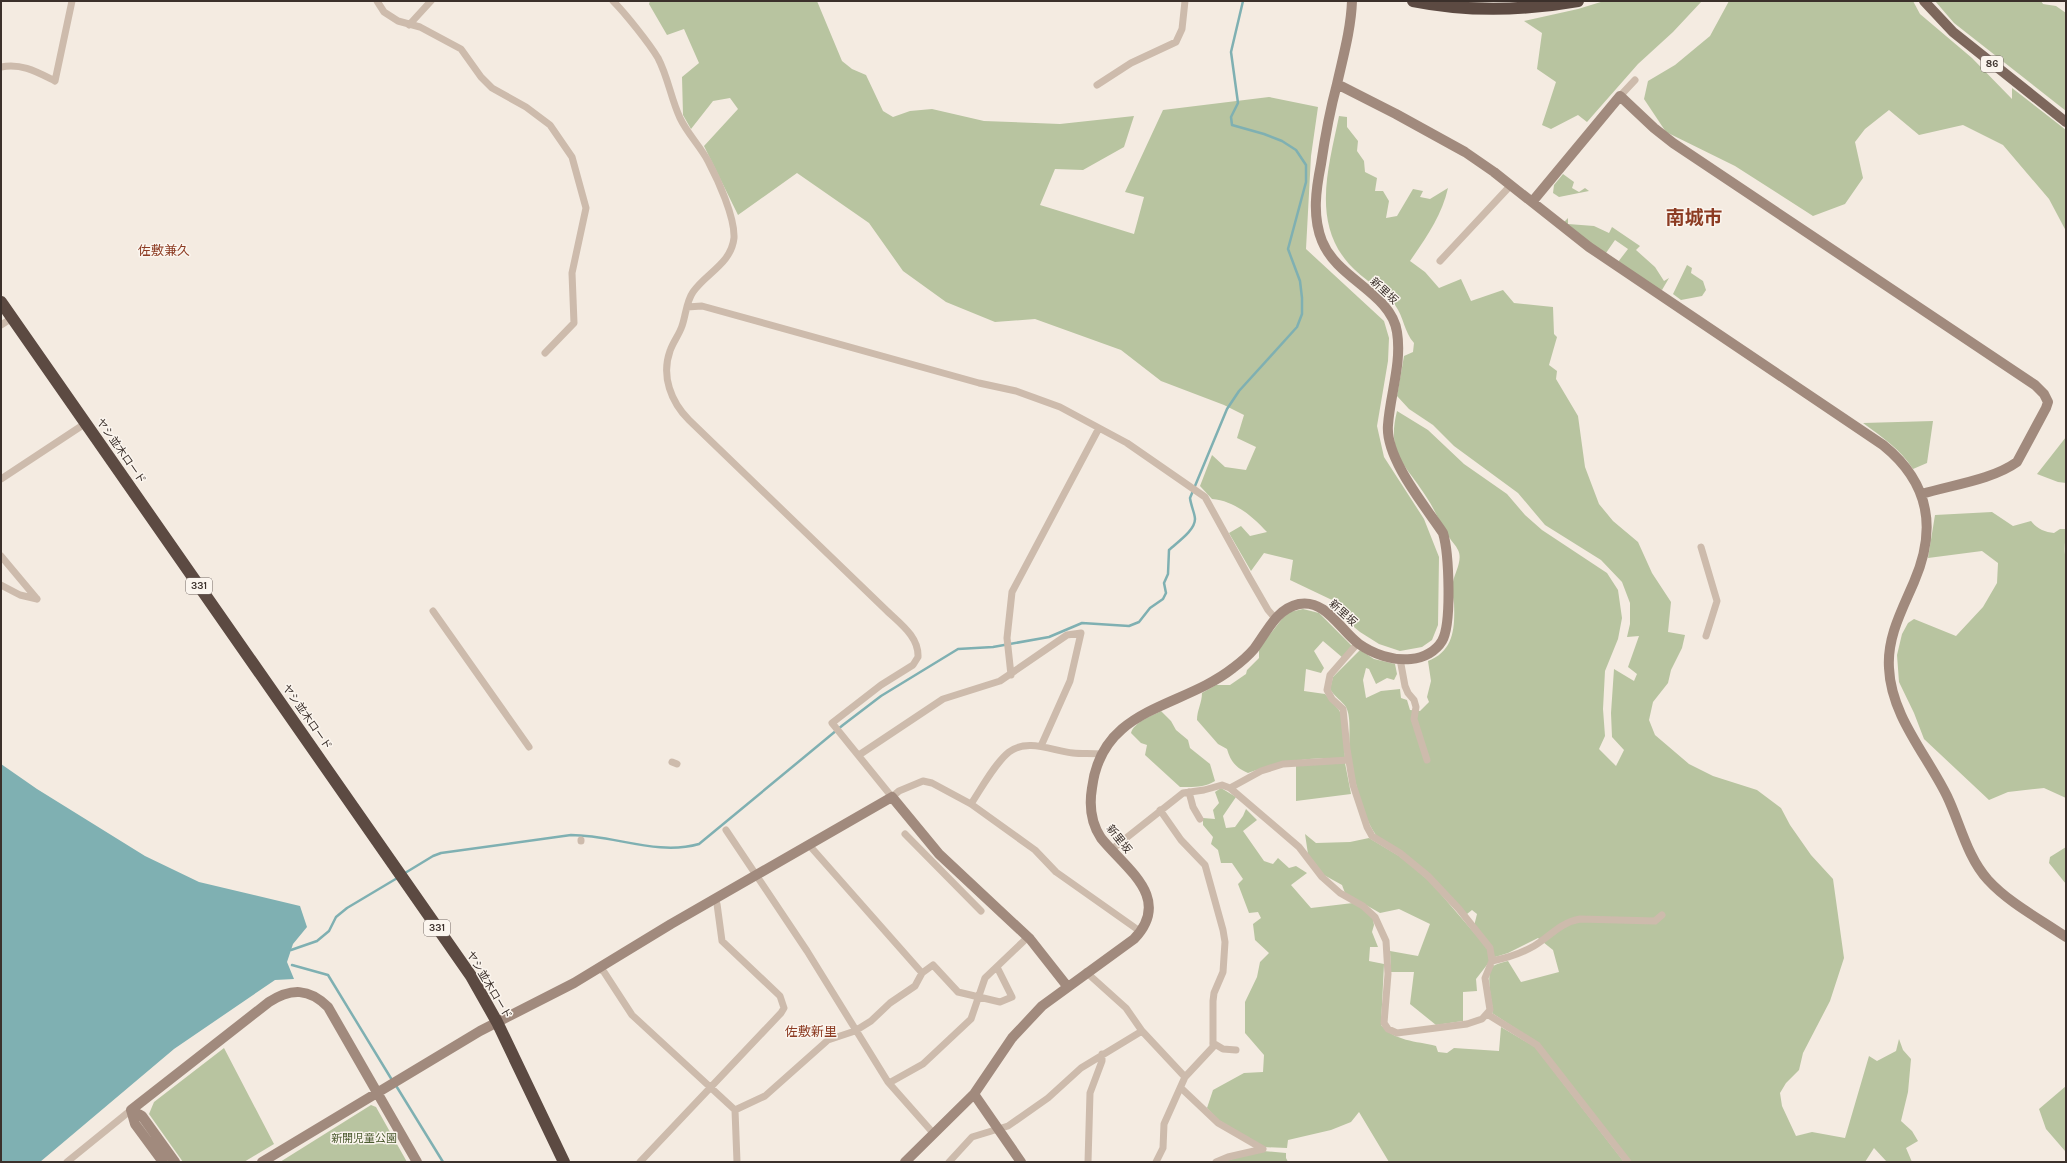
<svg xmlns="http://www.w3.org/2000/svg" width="2067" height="1163" viewBox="0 0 2067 1163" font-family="Karla,'Noto Sans JP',sans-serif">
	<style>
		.green { fill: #b8c4a0; fill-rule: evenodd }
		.water { fill: #7fb0b2 }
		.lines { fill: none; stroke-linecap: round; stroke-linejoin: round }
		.stream { stroke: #7fb0b2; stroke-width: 2.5 }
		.street { stroke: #cdbbac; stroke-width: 7 }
		.secondary { stroke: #a18a7d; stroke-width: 10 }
		.primary { stroke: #7d675c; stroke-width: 10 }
		.highway { stroke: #5c4a42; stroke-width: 12 }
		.labels { text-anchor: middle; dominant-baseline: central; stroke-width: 3; stroke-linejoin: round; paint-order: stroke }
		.shield { fill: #fbf5ee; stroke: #756b66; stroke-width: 1 }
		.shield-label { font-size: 10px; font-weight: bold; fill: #3b302b }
		.street-label { font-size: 11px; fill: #3b302b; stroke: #fbf5ee }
		.park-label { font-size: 11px; fill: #4a5a2e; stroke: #fbf5ee }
		.quarter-label { font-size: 13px; fill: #8c3b22; stroke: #fbf5ee }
		.town-label { font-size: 19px; font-weight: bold; fill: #8c3b22; stroke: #fbf5ee }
	</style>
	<rect width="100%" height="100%" fill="#f4ebe1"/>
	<path class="green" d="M 650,1 L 817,1 L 842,61 L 852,69 L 866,75 L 883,111 L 893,117 L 910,111 L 932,109 L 984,121 L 1060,124 L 1134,116 L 1124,147 L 1083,170 L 1055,169 L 1040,205 L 1134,234 L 1144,197 L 1125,192 L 1163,110 L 1269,97 L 1318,107 L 1311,156 L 1306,249 L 1384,321 L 1389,338 L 1388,361 L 1377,426 L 1384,457 L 1424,519 L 1439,557 L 1438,625 L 1432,640 L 1422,647 L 1400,651 L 1379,644 L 1360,632 L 1331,608 L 1332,600 L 1290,580 L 1293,560 L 1264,553 L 1251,571 L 1229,533 L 1241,526 L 1250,536 L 1267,532 C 1252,516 1235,501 1212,499 L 1200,486 L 1212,455 L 1225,467 L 1246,470 L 1256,447 L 1237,438 L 1244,415 L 1224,405 L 1161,381 L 1121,350 L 1035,319 L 995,322 L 946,302 L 903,271 L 869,223 L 797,173 L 738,215 L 704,146 L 738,109 L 730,98 L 713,101 L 691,129 L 683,115 L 682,77 L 699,63 L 684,29 L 667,35 L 649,4 Z
		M 1604,1 L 1702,1 L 1673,32 L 1638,64 L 1587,122 L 1578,115 L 1551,129 L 1542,125 L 1556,82 L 1537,69 L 1542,33 L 1524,21 L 1578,9 Z
		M 1729,1 L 1913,1 L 1920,14 L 1972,58 L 2012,99 L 2012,88 L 2066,130 L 2066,231 L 2049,199 L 2003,145 L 1963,125 L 1919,135 L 1889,110 L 1865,129 L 1855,142 L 1863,178 L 1845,204 L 1813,216 L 1735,166 L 1666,132 L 1644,99 L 1648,81 L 1675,65 L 1710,36 Z
		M 1935,1 L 2041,1 L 2043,4 L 2056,6 L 2066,13 L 2066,111 L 1954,23 Z
		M 1339,116 L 1347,117 L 1347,127 L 1358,141 L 1357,151 L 1364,161 L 1365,172 L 1377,178 L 1375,191 L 1383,191 L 1389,201 L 1386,218 L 1397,216 L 1413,189 L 1423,191 L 1420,197 L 1430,199 L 1448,188 C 1442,215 1426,238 1410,261 L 1425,272 L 1439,288 L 1461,279 L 1471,301 L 1503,290 L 1514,303 L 1553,307 L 1554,334 L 1557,337 L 1549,365 L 1557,371 L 1556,379 L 1578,416 L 1585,467 L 1599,504 L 1613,521 L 1638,542 L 1652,573 L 1671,602 L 1668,632 L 1685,635 L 1682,648 L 1671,670 L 1668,683 L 1653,702 L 1649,720 L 1655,735 L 1689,764 L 1713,776 L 1757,790 L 1781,808 L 1790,825 L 1811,855 L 1833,879 L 1844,958 L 1830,1001 L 1803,1053 L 1799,1070 L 1786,1083 L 1780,1093 L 1782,1106 L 1796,1136 L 1812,1132 L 1845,1138 L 1869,1056 L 1877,1061 L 1896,1051 L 1899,1039 L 1903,1050 L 1911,1059 L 1908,1092 L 1901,1121 L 1912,1131 L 1918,1141 L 1906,1148 L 1912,1162 L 1887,1162 L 1874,1148 L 1865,1162 L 1631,1162 L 1538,1043 L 1492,1013 L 1493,1011 C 1492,1000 1484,971 1495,965 C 1499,963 1504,962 1508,961 L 1521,982 L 1559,972 L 1553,950 L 1538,938 L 1508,953 L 1495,957 L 1474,926 L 1477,914 L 1472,910 L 1467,914 L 1376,835 C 1361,814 1353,775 1350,750 C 1348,737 1352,719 1346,707 C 1342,701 1334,696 1330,689 L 1333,677 L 1360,650 L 1374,659 L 1395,664 L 1397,674 L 1394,680 L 1387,678 L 1376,684 L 1369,669 L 1366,668 L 1363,680 L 1366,698 L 1381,691 L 1400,689 L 1401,698 L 1407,700 L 1410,710 L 1420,711 L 1429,702 L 1427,697 L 1431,681 L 1428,661 C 1454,651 1455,628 1454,603 C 1453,597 1451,588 1453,582 C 1455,572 1463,560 1458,550 C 1456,545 1451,541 1449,537 C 1441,525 1435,510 1427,498 C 1406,464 1386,455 1397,411 L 1428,430 L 1464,464 L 1507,494 L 1525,515 L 1542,530 L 1607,573 L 1618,590 L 1622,618 L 1618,639 L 1605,671 L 1603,709 L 1605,736 L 1599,749 L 1616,766 L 1624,750 L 1612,737 L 1611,713 L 1614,669 L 1634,681 L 1637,674 L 1628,667 L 1639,636 L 1627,637 L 1630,624 L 1630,603 L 1622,582 L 1601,560 L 1545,525 L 1518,493 L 1454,446 L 1433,425 L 1409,409 L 1397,396 L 1404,356 L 1413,352 L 1414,343 C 1404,332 1404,317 1395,305 C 1382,290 1363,279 1349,264 C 1311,221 1329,166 1339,116 Z
		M 1563,174 L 1574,182 L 1572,188 L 1579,192 L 1585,188 L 1589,191 L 1559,197 L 1553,193 L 1554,185 Z
		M 1568,218 L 1568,224 L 1594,226 L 1609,233 L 1612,227 L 1640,246 L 1636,250 L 1655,267 L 1664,281 L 1669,278 L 1662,290 L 1653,287 L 1587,242 L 1562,224 ZM 1615,240 L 1628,249 L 1618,262 L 1606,253 Z
		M 1687,265 L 1692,268 L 1691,273 L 1703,281 L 1706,290 L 1702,296 L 1681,300 L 1673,294 Z
		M 1933,421 L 1927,463 L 1913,469 C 1900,449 1882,437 1863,423 Z
		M 2066,437 L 2066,483 L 2058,482 L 2037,474 Z
		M 1992,512 L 2013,526 L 2031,521 C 2037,529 2045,532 2054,533 L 2060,529 L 2066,529 C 2066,540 2063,549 2066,559 L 2066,798 L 2044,788 L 2008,792 L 1989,800 L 1924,739 L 1914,713 L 1899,682 L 1897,655 L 1902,634 L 1908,623 L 1914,619 L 1956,636 L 1983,607 L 1997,583 L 1998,563 L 1982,551 L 1928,558 L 1935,515 Z
		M 1303,609 L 1319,613 L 1352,646 L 1343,658 L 1323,641 L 1314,651 L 1324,668 L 1321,673 L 1306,669 L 1304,691 L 1325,694 L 1339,710 L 1342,716 L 1345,758 C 1308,758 1282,760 1248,773 C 1235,767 1231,762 1227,749 L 1218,744 L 1197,720 C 1197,710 1202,703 1202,693 L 1216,685 L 1230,685 L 1246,674 L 1247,670 L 1259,658 L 1259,648 L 1282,619 L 1290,612 Z
		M 1161,711 L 1171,721 L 1176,730 L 1188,740 L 1190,748 L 1210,764 L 1215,781 C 1204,788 1193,787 1180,787 L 1145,755 L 1147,745 L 1141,743 L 1131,733 C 1134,722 1152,716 1161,711 Z
		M 1345,763 L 1351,794 L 1296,801 L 1296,764 Z
		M 1221,788 L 1236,797 L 1223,816 L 1226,828 L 1235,827 L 1243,816 L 1246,809 L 1257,820 L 1243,831 L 1264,861 L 1273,864 L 1278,858 L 1289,868 L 1296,866 L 1307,873 L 1291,885 L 1311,908 L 1353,903 L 1363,908 L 1373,919 L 1374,925 L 1372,932 L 1378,947 L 1370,947 L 1369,961 L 1384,964 L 1381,1025 C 1394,1041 1416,1041 1436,1046 L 1438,1052 L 1447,1053 L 1454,1048 L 1499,1051 L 1501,1027 L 1535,1047 L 1624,1162 L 1389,1162 L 1359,1112 L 1351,1122 L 1331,1130 L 1288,1140 L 1287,1148 L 1263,1147 L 1217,1119 L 1207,1108 L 1213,1090 L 1244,1073 L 1263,1072 L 1264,1055 L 1245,1033 L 1245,1002 L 1257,977 L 1260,962 L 1269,953 L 1255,940 L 1253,924 L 1261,918 L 1258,912 L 1249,913 L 1238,884 L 1243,879 L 1232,863 L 1221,863 L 1218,850 L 1211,844 L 1213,837 L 1203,825 L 1203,818 L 1215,819 L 1213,810 L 1219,803 L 1215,792 Z
		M 1305,834 L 1316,843 L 1350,842 L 1369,838 L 1399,856 L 1427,878 L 1488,949 L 1490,961 L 1476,979 L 1477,991 L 1463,992 L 1463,1021 L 1436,1025 L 1410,1004 L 1414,972 L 1391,972 L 1390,951 L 1418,956 L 1430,924 L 1399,909 L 1380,913 L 1345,893 L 1342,885 L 1324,875 L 1308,854 Z
		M 2066,847 L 2066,884 L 2049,863 L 2050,857 Z
		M 224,1048 L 274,1144 L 244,1162 L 183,1162 L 149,1114 L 154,1102 Z
		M 2066,1086 L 2066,1149 L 2065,1151 L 2046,1129 L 2039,1109 Z
		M 371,1105 L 376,1107 L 407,1162 L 280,1162 Z
		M 1263,1151 L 1286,1153 L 1286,1158 L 1288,1162 L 1221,1162 Z"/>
	<path class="water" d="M 1,764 L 37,789 L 145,856 L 199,882 L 300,906 L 307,927 L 293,944 L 287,962 L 294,979 L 275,980 L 174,1049 L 40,1162 L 1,1162 Z"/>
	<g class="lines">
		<path class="stream" d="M 405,873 L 433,856 L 441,853 L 571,835 C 614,835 657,856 699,844 L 843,725 L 881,696 L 958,649 L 993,647 L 1049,637 L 1082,623 L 1129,626 L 1139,622 L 1150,608 L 1163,599 L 1166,593 L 1164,583 L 1168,574 L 1169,550 C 1176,543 1195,531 1195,519 C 1195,514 1191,506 1190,498 L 1227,409 L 1239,391 L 1297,327 L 1302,314 L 1302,298 L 1300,281 L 1288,249 L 1306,182 L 1306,165 L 1296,150 L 1282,141 L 1264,134 L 1232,125 L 1231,117 L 1238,103 L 1231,52 L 1243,1
			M 291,950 L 317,941 L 329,931 L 336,917 L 347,908 L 399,877
			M 292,965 L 328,975 L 392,1080
			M 395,1084 L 443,1162"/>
		<path class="street" d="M 377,1 L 384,12 L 398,21 L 420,27 L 461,49 L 481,77 L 492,88 L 526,107 L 550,125 L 572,157 L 586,208 L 572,273 L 574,323 L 545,353
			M 613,1 C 625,13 649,43 658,58 C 668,77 671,99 680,118 C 687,133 700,146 708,161 C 718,180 735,217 734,238 C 731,264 706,273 693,292 C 686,302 686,315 682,326 C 679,335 673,342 670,351 C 661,376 671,402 689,420 L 885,609 C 899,623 919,636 918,657 L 913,665 L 881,685 L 832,723 L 892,797 L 899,791 L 923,781 L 932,783 L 971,804 L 1035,850 L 1056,872 L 1141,932
			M 409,25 L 431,1
			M 1,67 C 22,63 37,72 55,81 L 72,1
			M 1097,85 L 1131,63 L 1176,42 L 1182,29 L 1185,1
			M 1620,96 L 1635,80
			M 1440,261 L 1511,185
			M 687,307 L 702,306 L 979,383 L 1016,391 L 1060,407 L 1127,443 L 1205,497 L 1249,577 L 1268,610 L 1275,618
			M 1,325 L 12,318
			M 1,479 L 86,423
			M 1701,547 L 1717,601 L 1706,636
			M 1,556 L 37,599
			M 1,585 L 20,595 L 37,599
			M 433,611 L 529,747
			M 1400,659 L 1405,686 L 1408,693 L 1414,700 L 1416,707 L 1414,719 L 1427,760
			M 1011,675 L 1007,638 L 1012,592 L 1099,428
			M 859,755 L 943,699 L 1000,681 L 1067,635 L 1081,633 L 1070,681 L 1041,746
			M 672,762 L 677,764
			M 1230,788 L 1261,771 L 1283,764 L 1349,760
			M 1189,792 L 1193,807 L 1200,819
			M 971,804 C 981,789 995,763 1009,752 C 1027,738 1053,751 1073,753 C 1082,754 1091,753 1101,754
			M 726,830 L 807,951 L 888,1082 L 934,1134
			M 905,834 L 981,911
			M 581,840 L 581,841
			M 809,845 L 922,973
			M 1111,850 L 1183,793 L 1204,790 L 1222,785 L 1230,788 L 1299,847 L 1322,877 L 1340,893 L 1363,906 L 1375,917 L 1386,941 L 1388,974 L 1384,1023 L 1388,1029 L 1397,1033 L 1467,1024 L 1482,1019 L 1490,1010 L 1485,978 L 1492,961 L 1490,948 L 1459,909 L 1428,876 L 1400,853 L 1372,836 L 1367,827 L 1353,785 L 1347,749 L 1343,709 L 1332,699 L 1327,690 L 1330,675 L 1358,643
			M 1492,961 C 1507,958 1520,954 1534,946 C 1549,937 1561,922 1580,919 L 1655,921 L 1662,915
			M 599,968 L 604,972 L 632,1015 L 735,1110 L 737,1162
			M 1487,1014 L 1537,1045 L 1628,1162
			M 1142,1031 L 1185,1077
			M 1213,1043 L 1223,1049 L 1236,1050
			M 889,1083 L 923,1064 L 971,1019 L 985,978 L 1028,937
			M 1181,1088 L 1218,1123 L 1263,1149
			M 735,1110 L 765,1096 L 828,1040 L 855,1031 L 871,1021 L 890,1003 L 915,986 L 922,973 L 933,965 L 958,992 L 1000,1002 L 1012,997 L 997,967
			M 67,1162 L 131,1110
			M 640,1162 L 781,1013 L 784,1008 L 780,996 L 722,941 L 717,904 L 714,899
			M 949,1162 L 972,1137 L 1008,1126 L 1048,1098 L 1081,1068 L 1142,1031 L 1126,1008 L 1086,972
			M 1088,1162 L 1090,1093 L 1102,1061 L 1102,1054
			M 1156,1162 L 1163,1148 L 1164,1124 L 1185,1077 L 1213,1047 L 1213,1001 L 1214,993 L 1223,972 L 1225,942 L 1223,930 L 1205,865 L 1181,840 L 1160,810
			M 1216,1162 L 1228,1157 L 1263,1149"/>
		<path class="secondary" d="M 1337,84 L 1396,114 L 1465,152 L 1494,172 L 1589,247 L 1883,445 C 1930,483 1937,529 1914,582 C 1902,610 1887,637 1889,668 C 1891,716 1927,755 1947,796 C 1960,823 1967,857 1988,880 C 2009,903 2040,919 2066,937
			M 1532,202 L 1620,96 L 1654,128 L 1673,143 L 2035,385 L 2044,394 L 2048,402 L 2046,408 L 2017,462 C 1992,480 1951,485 1922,494
			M 974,1094 L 1021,1162
			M 131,1110 L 269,1002 C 291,988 309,988 328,1007 L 417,1162
			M 131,1110 L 142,1116 L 175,1162
			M 131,1110 L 135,1124 L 163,1162
			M 262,1162 L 480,1031 L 574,983 L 671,924 L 892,797 L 939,854 L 1030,939 L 1067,986
			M 905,1162 L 974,1094 L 1012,1038 L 1042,1006 L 1134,939 C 1173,898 1126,869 1101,838 C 1091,823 1089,806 1092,788 C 1102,706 1181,709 1233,668 C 1241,662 1248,656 1254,649 C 1267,632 1276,609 1299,604 C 1326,599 1340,630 1359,644 C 1373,654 1393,661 1411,659 C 1424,658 1436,651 1442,641 C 1452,624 1449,553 1443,533 C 1425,506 1385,458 1388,425 C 1390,395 1402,363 1397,332 C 1391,293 1337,279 1322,241 C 1312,216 1316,189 1321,164 C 1325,137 1330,110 1337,84 C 1343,57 1351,29 1352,1"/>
		<path class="primary" d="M 1924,1 L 1953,32 L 2066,122"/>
		<path class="highway" d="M 1413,1 C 1468,12 1522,11 1578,1
			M 1,302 L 471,976 L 497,1022 L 564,1162"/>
	</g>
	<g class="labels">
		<g class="shield">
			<rect x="1981" y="56" width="22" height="16" rx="3"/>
			<rect x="186" y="578" width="26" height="16" rx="3"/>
			<rect x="424" y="920" width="26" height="16" rx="3"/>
		</g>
		<g class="shield-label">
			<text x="1992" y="64">86</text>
			<text x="199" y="586">331</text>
			<text x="437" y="928">331</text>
		</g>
		<g class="street-label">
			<text transform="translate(1384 291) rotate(43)">新里坂</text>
			<text transform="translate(121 451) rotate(55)">ヤシ並木ロード</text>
			<text transform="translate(1343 613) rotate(42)">新里坂</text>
			<text transform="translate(307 717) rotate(55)">ヤシ並木ロード</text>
			<text transform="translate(1119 839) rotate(51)">新里坂</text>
			<text transform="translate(489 985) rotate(59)">ヤシ並木ロード</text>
		</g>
		<g class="park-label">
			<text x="364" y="1138">新開児童公園</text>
		</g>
		<g class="quarter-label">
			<text x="164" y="250">佐敷兼久</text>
			<text x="811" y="1031">佐敷新里</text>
		</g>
		<g class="town-label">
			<text x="1694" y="218">南城市</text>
		</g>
	</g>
	<rect width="2067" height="1163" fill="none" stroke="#3b302b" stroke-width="4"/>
</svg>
